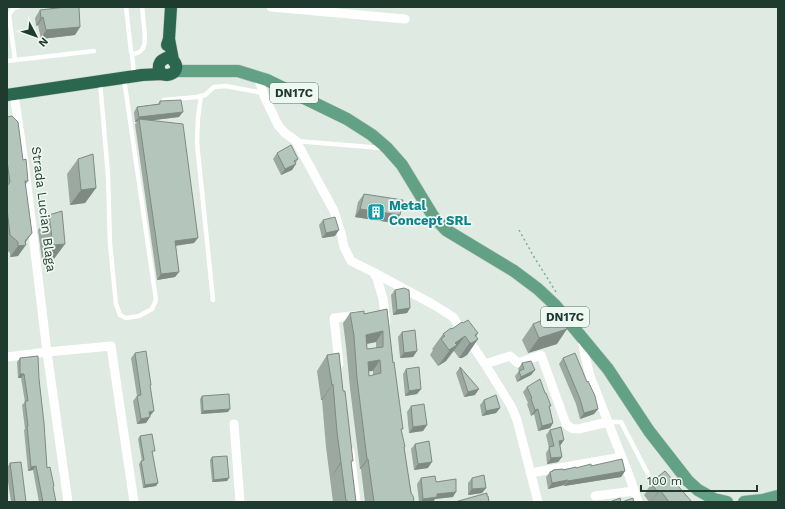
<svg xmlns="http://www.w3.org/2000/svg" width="785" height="509" viewBox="0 0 785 509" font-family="'Work Sans',sans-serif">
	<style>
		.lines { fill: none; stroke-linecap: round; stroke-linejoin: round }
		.primary-casing { stroke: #bcc4c0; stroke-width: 13 }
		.highway-casing { stroke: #bcc4c0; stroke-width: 13 }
		.path { stroke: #7eae96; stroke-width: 1.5; stroke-dasharray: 2 3; stroke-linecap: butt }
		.lane { stroke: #fff; stroke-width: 4.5 }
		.street { stroke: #fff; stroke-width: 9 }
		.primary { stroke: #62a184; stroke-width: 12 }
		.highway { stroke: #2b674f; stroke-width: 12 }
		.wall { fill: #9ba9a1; fill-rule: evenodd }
		.shaded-wall { fill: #7e8a83 }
		.building { fill: #b4c5bb; stroke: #7e8a83; fill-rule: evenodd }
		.labels { text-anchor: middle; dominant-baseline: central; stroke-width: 3.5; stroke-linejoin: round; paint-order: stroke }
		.shield { fill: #eef7f1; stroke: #5d7368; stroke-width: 1 }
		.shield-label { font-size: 12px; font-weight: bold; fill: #1f3a2e }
		.culture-label { font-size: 13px; font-weight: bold; fill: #0d838f; stroke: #eef7f1; text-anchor: start }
		.street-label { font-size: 13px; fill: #1f3a2e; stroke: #eef7f1 }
	</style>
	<rect width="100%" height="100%" fill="#deeae2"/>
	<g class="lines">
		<defs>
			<path id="primary" d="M 176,71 L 238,71 L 267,80 L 347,119 L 372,135 L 387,148 L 402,165 L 433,216 L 446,230 L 514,271 L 538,289 L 555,305 L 608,369 L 649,431 L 688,481 L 698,490 L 714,499 L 727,502
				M 744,502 L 763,500 L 778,496"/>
			<path id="highway" d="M 169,39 L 173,60 C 186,75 156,82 159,65 C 160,61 162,60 166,58 L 171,58 L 173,60
				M 167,45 L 169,39 L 171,7
				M 7,95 L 142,75 L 162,74"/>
		</defs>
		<use href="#primary" class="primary-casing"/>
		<use href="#highway" class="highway-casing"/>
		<path class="path" d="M 519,230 L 534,257 L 556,292"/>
		<path class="lane" d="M 126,7 L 131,51 L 132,54
			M 15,60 L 9,15 L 13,9 L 18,7
			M 7,61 L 94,51
			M 134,75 L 132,54 C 148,53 145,38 144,26 C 143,20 143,13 142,7
			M 100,82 L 108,175 L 110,244 L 116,304 L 120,315 L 126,318 L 139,316 L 152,309 L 156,300 L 124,79
			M 201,96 L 198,118 L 197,143 L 213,300
			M 164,100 L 197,97 L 205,95 L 214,87 L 226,86 L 263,93
			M 296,141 L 382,148
			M 608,422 L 621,422 L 648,474"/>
		<path class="street" d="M 271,7 L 405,19
			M 258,77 L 265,98 L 278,125 L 285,133 L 296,141 L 334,211 L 341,233 L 344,247 L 351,261 L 373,272 L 377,278 L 383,299 L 386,321
			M 14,94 L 25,169 L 47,352 L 68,502
			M 373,272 L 434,305 L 453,317 L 485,364
			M 582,338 L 585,356 L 590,376 L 630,478 L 638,502
			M 7,357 L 47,352 L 111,346 L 134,502
			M 339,364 L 334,318 L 360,315
			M 234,424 L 240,502
			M 350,452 L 356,502
			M 530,473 L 622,457
			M 595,496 L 634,491
			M 538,502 L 517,420 L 511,406 L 485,364 L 510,356 L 518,363 L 541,355 L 566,424 C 570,428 572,429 578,429 L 608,422"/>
		<use href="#primary" class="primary"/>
		<use href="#highway" class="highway"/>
	</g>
	<path class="wall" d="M 40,10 L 80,27 L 75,35 L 41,39 L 38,25 L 36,26 L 35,18 Z
		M 160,101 L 179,117 L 153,120 L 194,243 L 176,246 L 179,272 L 175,277 L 157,280 L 135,124 L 137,122 L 135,122 L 134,112 L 137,107 L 158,104 Z
		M 7,117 L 23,160 L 28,181 L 26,184 L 25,242 L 18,256 L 10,257 L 10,253 L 7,250 Z
		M 277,153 L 298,159 L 292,170 L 281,175 L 273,159 Z
		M 78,159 L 96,188 L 85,203 L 70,205 L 67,174 Z
		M 364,194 L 394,223 L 355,217 L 358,202 Z
		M 49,215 L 54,259 L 42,260 L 38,230 Z
		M 323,220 L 335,236 L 322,238 L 319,225 Z
		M 395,290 L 410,308 L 407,313 L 393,315 L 391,295 Z
		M 387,309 L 401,431 L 413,502 L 365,502 L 361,469 L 360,469 L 350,388 L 346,346 L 343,323 L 350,313 L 364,314 ZM 376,342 L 376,348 L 367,349 L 367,344 ZM 369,371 L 373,371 L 373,375 L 369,376 Z
		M 463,323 L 478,333 L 476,336 L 478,339 L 467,355 L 462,358 L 459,358 L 454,351 L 452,352 L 446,361 L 438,366 L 430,355 L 433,350 L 432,349 L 443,334 Z
		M 533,324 L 557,344 L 528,353 L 522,340 Z
		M 402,332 L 417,351 L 413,357 L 400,358 L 398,337 Z
		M 135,353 L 150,387 L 150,416 L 146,423 L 137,424 L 133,401 L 137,396 L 131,358 Z
		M 327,355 L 351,463 L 356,502 L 333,502 L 326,447 L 322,400 L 321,400 L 317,371 Z
		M 20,358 L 39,379 L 47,468 L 53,488 L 56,502 L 39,502 L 33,470 L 28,471 L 24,430 L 25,429 L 22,405 L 25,402 L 21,378 L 18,378 L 17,362 Z
		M 563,358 L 598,409 L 594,414 L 580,419 L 576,404 L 559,364 Z
		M 522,363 L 535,370 L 531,375 L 517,382 L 515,376 L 519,371 L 518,369 Z
		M 460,367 L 475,395 L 464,397 L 456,373 Z
		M 406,369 L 421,389 L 417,394 L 405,396 L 403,374 Z
		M 527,387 L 545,393 L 550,408 L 553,423 L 550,428 L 538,431 L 534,414 L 531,416 L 527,404 L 528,403 L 523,392 Z
		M 202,396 L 228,412 L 201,414 L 200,399 Z
		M 484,400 L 500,408 L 496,413 L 482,416 L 480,405 Z
		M 411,406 L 427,425 L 423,431 L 409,433 L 407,412 Z
		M 550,430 L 560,446 L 562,457 L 558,462 L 547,464 L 546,453 L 549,448 L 546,435 Z
		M 140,436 L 153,453 L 152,454 L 158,483 L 156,486 L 143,488 L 139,464 L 141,461 L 142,461 L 138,439 Z
		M 415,444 L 428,468 L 414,470 L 411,449 Z
		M 212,457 L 229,478 L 227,481 L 212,482 L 210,460 Z
		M 10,463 L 26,502 L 11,502 L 7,475 L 7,468 Z
		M 576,468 L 625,471 L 621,477 L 564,486 L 564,485 L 548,489 L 546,477 L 550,472 L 552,471 L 553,470 Z
		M 421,478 L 436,482 L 453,497 L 435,499 L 433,502 L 419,502 L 417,484 Z
		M 472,478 L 486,488 L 482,493 L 468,495 L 468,483 Z
		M 655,479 L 692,502 L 653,502 L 652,501 L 651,502 L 649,502 L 644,495 L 648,490 L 647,490 Z"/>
	<path class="shaded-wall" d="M 43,17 L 38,25 L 36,26 L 41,18 Z
		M 80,27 L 75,35 L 41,39 L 46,30 Z
		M 183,112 L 179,117 L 139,122 L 139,119 L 137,122 L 135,122 L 139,117 Z
		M 296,164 L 292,170 L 281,175 L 285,169 Z
		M 96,188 L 85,203 L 70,205 L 81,190 Z
		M 360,209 L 400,215 L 394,223 L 355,217 Z
		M 339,230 L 335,236 L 322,238 L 326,233 Z
		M 32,233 L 23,246 L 26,245 L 18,256 L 10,257 L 18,246 Z
		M 198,238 L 194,243 L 171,246 L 175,241 Z
		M 65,244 L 54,259 L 42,260 L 53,245 Z
		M 179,272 L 175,277 L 157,280 L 161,274 Z
		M 410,308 L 407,313 L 393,315 L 397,310 Z
		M 567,329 L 557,344 L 528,353 L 539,338 Z
		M 383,331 L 376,342 L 359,345 L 366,335 Z
		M 478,333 L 471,343 L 478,339 L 467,355 L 462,358 L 459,358 L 475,335 Z
		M 465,336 L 446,361 L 438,366 L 455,343 Z
		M 417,351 L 413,357 L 400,358 L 404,353 Z
		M 380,360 L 373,371 L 361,372 L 368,362 Z
		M 535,370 L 531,375 L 517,382 L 521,377 Z
		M 20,374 L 24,374 L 21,378 L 18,378 Z
		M 333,384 L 322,400 L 321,400 L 332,385 Z
		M 421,389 L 417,394 L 405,396 L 409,391 Z
		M 479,389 L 475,395 L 464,397 L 468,392 Z
		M 500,408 L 496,413 L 482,416 L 486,411 Z
		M 230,409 L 228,412 L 201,414 L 203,411 Z
		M 538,409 L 534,414 L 531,416 L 535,410 Z
		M 598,409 L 594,414 L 580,419 L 584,413 Z
		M 154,411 L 150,416 L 145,417 L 149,412 Z
		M 150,417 L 146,423 L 137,424 L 141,419 Z
		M 553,423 L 550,428 L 538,431 L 542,426 Z
		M 427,425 L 423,431 L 409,433 L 413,427 Z
		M 564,440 L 560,446 L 559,441 Z
		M 562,457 L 558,462 L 547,464 L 551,458 Z
		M 367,459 L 368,459 L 361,469 L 360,469 Z
		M 432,462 L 428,468 L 414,470 L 418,464 Z
		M 340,463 L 341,463 L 330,479 Z
		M 36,466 L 33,470 L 28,471 L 31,467 Z
		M 625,471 L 621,477 L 564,486 L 568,481 Z
		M 229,478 L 227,481 L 212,482 L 214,480 Z
		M 568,480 L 564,485 L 548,489 L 552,483 Z
		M 158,483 L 156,486 L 143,488 L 145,485 Z
		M 486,488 L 482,493 L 468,495 L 472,489 Z
		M 660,490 L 652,501 L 651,502 L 658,492 Z
		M 456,492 L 453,497 L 435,499 L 433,502 L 421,502 L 423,499 L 437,494 Z"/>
	<path class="building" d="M 66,7 L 79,7 L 80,27 L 46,30 L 43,17 L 41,18 L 40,10 Z
		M 181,100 L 183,112 L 139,117 L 137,107 L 160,104 L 160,101 Z
		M 12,116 L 18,122 L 23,160 L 26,159 L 28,181 L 25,181 L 32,233 L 25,241 L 26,245 L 18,246 L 18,242 L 10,235 L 7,209 L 7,186 L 10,182 L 7,161 L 7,117 Z
		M 139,119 L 183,124 L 198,238 L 175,241 L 179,272 L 161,274 Z
		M 291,145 L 298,159 L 294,161 L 296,164 L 285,169 L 277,153 Z
		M 93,154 L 96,188 L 81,190 L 78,159 Z
		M 364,194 L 403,200 L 400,215 L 360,209 Z
		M 62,211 L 65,244 L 53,245 L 49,215 Z
		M 335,217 L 339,230 L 326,233 L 323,220 Z
		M 404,288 L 409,290 L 410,308 L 397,310 L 395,290 Z
		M 387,309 L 393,363 L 394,362 L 403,429 L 401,429 L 405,447 L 404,447 L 411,493 L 413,496 L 414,500 L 413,501 L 413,502 L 374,502 L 368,459 L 367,459 L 357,378 L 354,336 L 350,313 L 364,311 L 364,314 ZM 383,331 L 383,347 L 367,349 L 366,335 ZM 380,360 L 381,373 L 369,376 L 368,362 Z
		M 561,313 L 567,329 L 539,338 L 533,324 Z
		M 468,320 L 478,333 L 475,335 L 478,339 L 472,343 L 470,343 L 465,336 L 455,343 L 457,345 L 449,350 L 441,339 L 445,336 L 443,334 L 451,328 L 452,329 L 462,322 L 463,323 Z
		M 415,330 L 417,351 L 404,353 L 402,332 Z
		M 146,351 L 151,385 L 150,385 L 154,411 L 149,412 L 150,417 L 141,419 L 137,396 L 141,395 L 135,353 Z
		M 339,353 L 343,391 L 345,391 L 353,461 L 351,461 L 356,502 L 348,502 L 348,501 L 346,501 L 337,432 L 333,384 L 332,385 L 327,355 Z
		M 575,353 L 587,382 L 588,381 L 595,396 L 598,409 L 584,413 L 580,399 L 563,358 Z
		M 38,356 L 39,379 L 44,423 L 47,468 L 50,467 L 54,486 L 53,487 L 56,502 L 43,502 L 36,466 L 31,467 L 27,426 L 28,426 L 25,401 L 28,401 L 24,374 L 20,374 L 20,358 Z
		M 531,361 L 535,370 L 521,377 L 519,371 L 524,369 L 522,363 Z
		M 419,367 L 421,389 L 409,391 L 406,369 Z
		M 460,367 L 479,389 L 468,392 Z
		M 540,379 L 545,393 L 546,393 L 551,406 L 549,406 L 553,423 L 542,426 L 538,409 L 535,410 L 531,399 L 532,398 L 527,387 Z
		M 229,394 L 230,409 L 203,411 L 202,396 Z
		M 496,395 L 500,408 L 486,411 L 484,400 Z
		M 424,404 L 427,425 L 413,427 L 411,406 Z
		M 561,427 L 564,440 L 559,441 L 562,457 L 551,458 L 549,447 L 554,446 L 550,430 Z
		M 152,434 L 155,451 L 152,451 L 158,483 L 145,485 L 141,461 L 144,460 L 140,436 Z
		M 429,441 L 432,462 L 418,464 L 415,444 Z
		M 227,456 L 229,478 L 214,480 L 212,457 Z
		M 622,459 L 625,471 L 568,481 L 568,480 L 552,483 L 550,472 L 553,471 L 553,470 L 563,469 L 563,470 L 576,467 L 576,468 L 591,464 L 591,466 Z
		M 21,462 L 26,502 L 15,502 L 10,463 Z
		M 665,471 L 692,502 L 669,502 L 660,490 L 658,492 L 652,485 L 657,481 L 655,479 Z
		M 484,475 L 486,488 L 472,489 L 472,478 Z
		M 435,476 L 436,482 L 456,479 L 456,492 L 437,494 L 437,497 L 423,499 L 421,478 Z
		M 487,493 L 487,496 L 488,496 L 489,502 L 455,502 Z
		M 620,498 L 621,502 L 610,502 Z
		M 633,498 L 634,502 L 622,502 Z"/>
	<defs>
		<symbol id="building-square" viewBox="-11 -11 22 22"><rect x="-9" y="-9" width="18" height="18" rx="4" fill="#0f9aa8" stroke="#eef7f1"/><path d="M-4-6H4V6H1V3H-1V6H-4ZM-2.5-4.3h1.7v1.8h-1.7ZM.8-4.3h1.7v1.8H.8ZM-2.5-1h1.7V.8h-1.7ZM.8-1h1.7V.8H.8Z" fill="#fff"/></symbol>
	</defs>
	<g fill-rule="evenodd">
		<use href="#building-square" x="366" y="202" width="20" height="20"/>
	</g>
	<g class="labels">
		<g class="shield">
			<rect x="270" y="83" width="48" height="20" rx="3"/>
			<rect x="541" y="307" width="48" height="20" rx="3"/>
		</g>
		<g class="shield-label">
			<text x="294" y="93">DN17C</text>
			<text x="565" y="317">DN17C</text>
		</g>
		<g class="culture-label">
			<text x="389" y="205">Metal<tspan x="389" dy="15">Concept SRL</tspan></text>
		</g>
		<g class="street-label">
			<text transform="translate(44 209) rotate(83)">Strada Lucian Blaga</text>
		</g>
	</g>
	<rect width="785" height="509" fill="none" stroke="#1f3a2e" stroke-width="16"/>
	<g transform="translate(36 36) rotate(131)" stroke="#eef7f1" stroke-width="3" paint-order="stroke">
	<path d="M0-3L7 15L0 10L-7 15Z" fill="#1f3a2e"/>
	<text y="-6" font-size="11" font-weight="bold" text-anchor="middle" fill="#1f3a2e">N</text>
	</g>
	<path d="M641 485v6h116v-6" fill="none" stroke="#1f3a2e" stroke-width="2"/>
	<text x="647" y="485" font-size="12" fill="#1f3a2e" stroke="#eef7f1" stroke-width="3" paint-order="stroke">100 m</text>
</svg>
